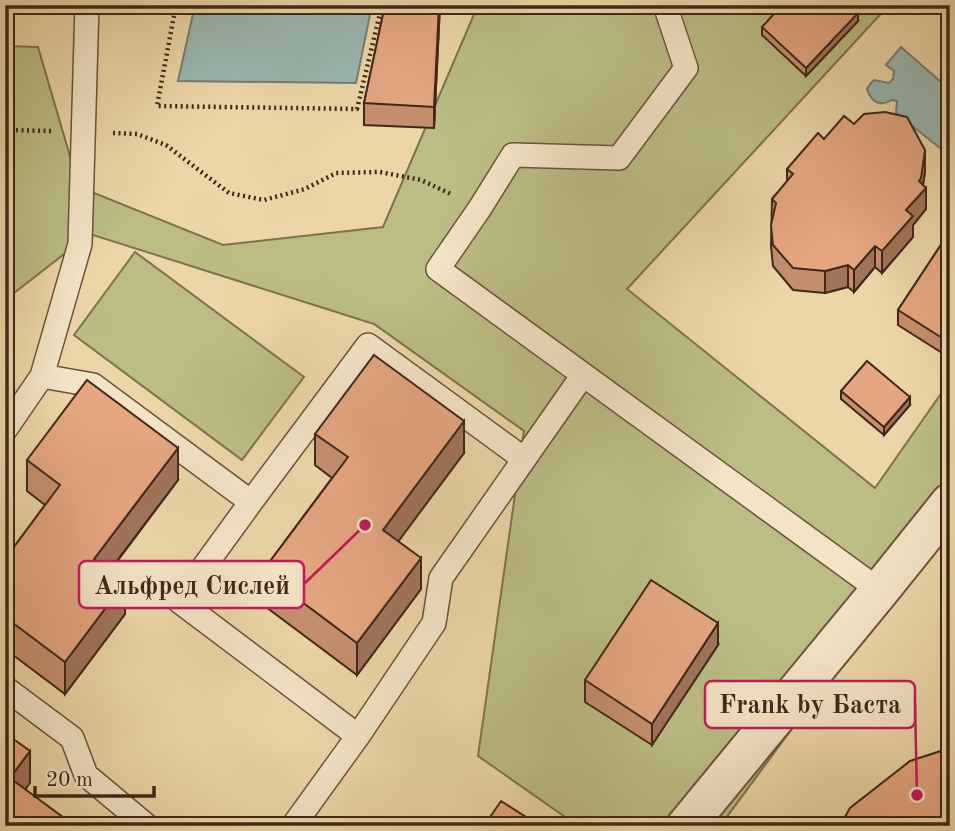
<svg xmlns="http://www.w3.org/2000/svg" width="955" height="831" viewBox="0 0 955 831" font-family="'Old Standard TT',serif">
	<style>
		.green { fill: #bbbd85; stroke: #7e7250; stroke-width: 2 }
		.water { fill: #9ab7b0; stroke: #767d74; stroke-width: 2 }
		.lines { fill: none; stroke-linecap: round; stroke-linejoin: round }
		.service-casing { stroke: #6c533e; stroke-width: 26 }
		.minor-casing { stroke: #6c533e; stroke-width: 42 }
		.path { stroke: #41271a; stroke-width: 4.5; stroke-dasharray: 2 3.5; stroke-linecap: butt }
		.service { stroke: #f3e4c6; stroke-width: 23 }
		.minor { stroke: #f3e4c6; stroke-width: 38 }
		.wall { fill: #c58f6f; stroke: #41271a; stroke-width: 2 }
		.shaded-wall { fill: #a0745a; stroke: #41271a; stroke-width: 2 }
		.building { fill: #e5a681; stroke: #41271a; stroke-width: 2 }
		.leader { fill: none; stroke: #c2185b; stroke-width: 2.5 }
		.callout-dot { fill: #c2185b; stroke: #f3e4c6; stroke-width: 2.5 }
		.callout { fill: #f3e4c6; stroke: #c2185b; stroke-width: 2.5 }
		.callout-label { font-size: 26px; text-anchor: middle; font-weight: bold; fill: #41271a }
	</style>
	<rect width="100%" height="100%" fill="#ecd6a8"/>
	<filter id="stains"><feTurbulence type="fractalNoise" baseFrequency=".00286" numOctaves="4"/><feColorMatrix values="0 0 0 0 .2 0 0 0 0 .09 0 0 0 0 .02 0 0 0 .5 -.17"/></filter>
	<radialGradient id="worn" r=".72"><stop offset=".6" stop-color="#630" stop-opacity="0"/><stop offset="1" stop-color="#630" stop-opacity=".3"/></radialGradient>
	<path class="green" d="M 478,5 L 690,5 L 724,12 L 734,5 L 889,5 L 627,289 L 875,488 L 950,381 L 950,515 L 720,826 L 578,826 L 478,756 L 524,431 L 374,324 L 90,234 L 5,300 L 5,46 L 38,47 L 79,187 L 223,245 L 383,227 Z
		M 135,252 L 304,377 L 242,460 L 74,335 Z"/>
	<path class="water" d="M 195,5 L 372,5 L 356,83 L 178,81 Z
		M 901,47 L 950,90 L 950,156 L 896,113 L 897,101 L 892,100 C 880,107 871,102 867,89 L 871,83 L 874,80 L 889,83 L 893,79 L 894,71 L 886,65 Z"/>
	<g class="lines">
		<defs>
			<path id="service" d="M 665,5 L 686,68 L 619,158 L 513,155 L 480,208 L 438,269 L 868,582 L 877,594
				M 42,376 L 93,385 L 251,502 L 368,345 L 524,459
				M 5,430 L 42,376 L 80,244 L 87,5
				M 251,502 L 179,601 L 358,736
				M 5,688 L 72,738 L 86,775 L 147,826
				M 293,826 L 358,736 L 434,623 L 441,578 L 583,375"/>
			<path id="minor" d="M 686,826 L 877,594 L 950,503"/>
		</defs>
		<use href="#service" class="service-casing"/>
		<use href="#minor" class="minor-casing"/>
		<path class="path" d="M 176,5 L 157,106 L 357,109 L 382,5
			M 5,130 L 52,131
			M 113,133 L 137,134 L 166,145 L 229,193 L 264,200 L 305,189 L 336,173 L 380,172 L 421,180 L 451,194"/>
		<use href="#service" class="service"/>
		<use href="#minor" class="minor"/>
	</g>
	<path class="wall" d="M 385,5 L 440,5 L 434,128 L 364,125 L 364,103 Z
		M 858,21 L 806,76 L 762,35 L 762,27 Z
		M 854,124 L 925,171 L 923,185 L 926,209 L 913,225 L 913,237 L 882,273 L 875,267 L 854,292 L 848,287 L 825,293 L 793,290 L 773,266 L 771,246 L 772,199 L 787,182 L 787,169 L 824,139 Z
		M 950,231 L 950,358 L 898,325 L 898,310 Z
		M 841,391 L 910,405 L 884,435 L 841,399 Z
		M 315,434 L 464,453 L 398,541 L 421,589 L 357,675 L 262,604 L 262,572 L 332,478 L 315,465 Z
		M 27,460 L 178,480 L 110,571 L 125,614 L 65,694 L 5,649 L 5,559 L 45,505 L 27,491 Z
		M 718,645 L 652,745 L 585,702 L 585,680 Z"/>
	<path class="shaded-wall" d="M 439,5 L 440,5 L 434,128 L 434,107 Z
		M 858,13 L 858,21 L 806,76 L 806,68 Z
		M 925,150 L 925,171 L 922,192 L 926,188 L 926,209 L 913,225 L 913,237 L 882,273 L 882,251 L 906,210 L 919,181 Z
		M 875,246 L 875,267 L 854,292 L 854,270 Z
		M 848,265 L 848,287 L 825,293 L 825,271 Z
		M 910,397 L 910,405 L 884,435 L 884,427 Z
		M 464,421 L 464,453 L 383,562 L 383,530 Z
		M 178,448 L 178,480 L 94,591 L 94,559 Z
		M 421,558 L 421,589 L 357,675 L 357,643 Z
		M 125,582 L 125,614 L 65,694 L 65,662 Z
		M 718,623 L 718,645 L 652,745 L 652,724 Z
		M 30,751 L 30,783 L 10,810 L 10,778 Z"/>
	<path class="building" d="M 385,5 L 439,5 L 434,107 L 364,103 Z
		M 782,5 L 850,5 L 858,13 L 806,68 L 762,27 Z
		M 885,112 L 907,117 L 925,150 L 921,178 L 919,181 L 926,188 L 906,210 L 913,216 L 882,251 L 875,246 L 854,270 L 848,265 L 825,271 L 793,268 L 773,245 L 771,225 L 776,203 L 772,199 L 793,174 L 787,169 L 818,133 L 824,139 L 844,116 L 854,124 L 864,114 Z
		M 950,231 L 950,343 L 898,310 Z
		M 374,355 L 464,421 L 383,530 L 421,558 L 357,643 L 262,572 L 348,457 L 315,434 Z
		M 867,361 L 910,397 L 884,427 L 841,391 Z
		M 87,380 L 178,448 L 94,559 L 125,582 L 65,662 L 5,617 L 5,559 L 60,485 L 27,460 Z
		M 651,580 L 718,623 L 652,724 L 585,680 Z
		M 5,733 L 30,751 L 10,778 L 75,826 L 5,826 Z
		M 950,748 L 950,826 L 840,826 L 850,808 L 910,761 Z
		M 501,801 L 540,826 L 484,826 Z"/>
	<path class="leader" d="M365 525L304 584M917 795L915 704"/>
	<g class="callout-dot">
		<circle cx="365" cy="525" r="7"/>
		<circle cx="917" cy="795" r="7"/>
	</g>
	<g class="callout">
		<rect x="79" y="561" width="225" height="47" rx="7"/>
		<rect x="705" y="681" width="210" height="47" rx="7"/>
	</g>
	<g class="callout-label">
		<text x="192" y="594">Альфред Сислей</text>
		<text x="810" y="713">Frank by Баста</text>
	</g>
	<rect width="955" height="831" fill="none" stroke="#ecd6a8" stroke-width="28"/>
	<rect x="7" y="7" width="941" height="817" fill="none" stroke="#41271a" stroke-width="3.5"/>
	<rect x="14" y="14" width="927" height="803" fill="none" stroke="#41271a" stroke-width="2"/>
	<path d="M35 786v10h119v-10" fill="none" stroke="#41271a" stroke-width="3.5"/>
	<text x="46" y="786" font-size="21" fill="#41271a" stroke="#f3e4c6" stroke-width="5" paint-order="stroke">20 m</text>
	<rect width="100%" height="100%" filter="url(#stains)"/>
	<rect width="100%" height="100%" fill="url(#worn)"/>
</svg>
